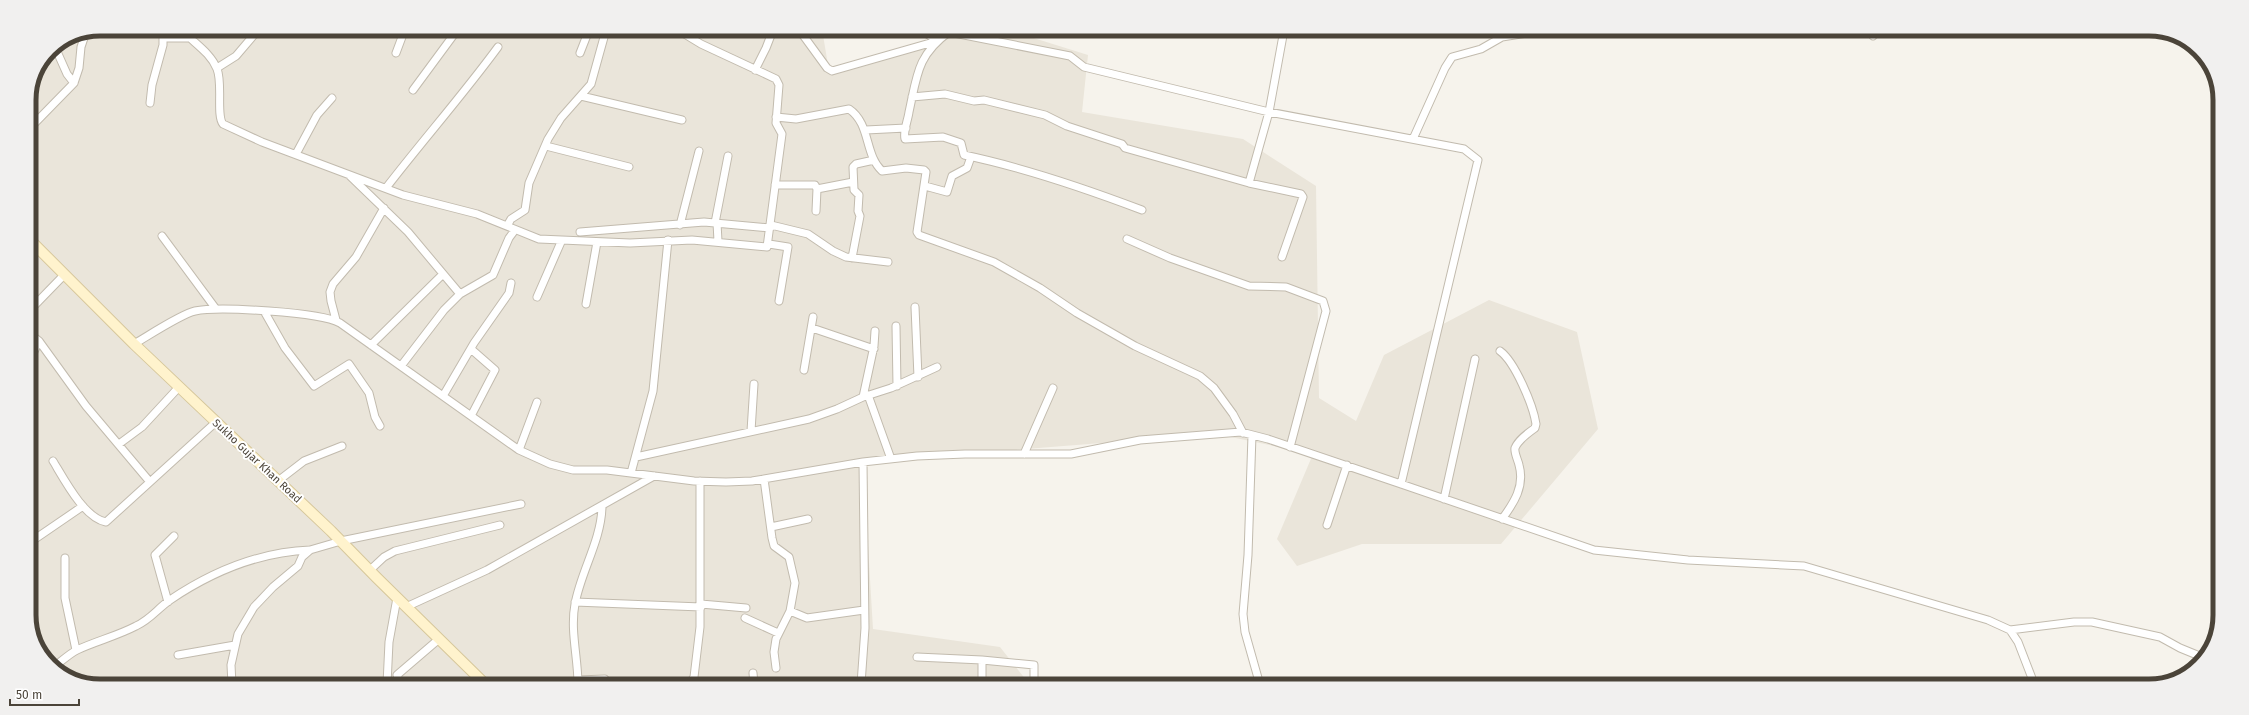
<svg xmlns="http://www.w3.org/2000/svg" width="2249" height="715" viewBox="0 0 2249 715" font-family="'Fira Sans',sans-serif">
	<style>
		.residential { fill: #eae5da }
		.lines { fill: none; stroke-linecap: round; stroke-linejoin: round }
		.street-casing { stroke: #c2bbae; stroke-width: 9 }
		.secondary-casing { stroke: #d6c79b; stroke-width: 12 }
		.street { stroke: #fff; stroke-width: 7 }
		.secondary { stroke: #fff3cd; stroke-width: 10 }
		.labels { text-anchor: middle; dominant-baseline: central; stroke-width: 4; stroke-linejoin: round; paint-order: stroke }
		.street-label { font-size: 11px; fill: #4b4439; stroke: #fff }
		.rim { fill: none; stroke: #4b4439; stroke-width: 5 }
	</style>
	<rect width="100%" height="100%" fill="#f6f3ec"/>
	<path class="residential" d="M 100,29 L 830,30 L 823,35 L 829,71 L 969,30 L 1008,30 L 1088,55 L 1082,112 L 1243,139 L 1316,186 L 1319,398 L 1356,421 L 1384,355 L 1489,300 L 1577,332 L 1598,429 L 1501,544 L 1362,544 L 1297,566 L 1277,539 L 1313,454 L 1216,434 L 863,462 L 873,629 L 1000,647 L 1030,685 L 82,684 L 44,658 L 29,620 L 29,100 L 35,73 L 50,50 L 73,34 Z"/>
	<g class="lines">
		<defs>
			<path id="street" d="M 950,30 L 949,32 L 1070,56 L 1084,67 L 1269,112 L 1464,149 L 1478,160 L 1401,484
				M 800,31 L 827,68 L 832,71 L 937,41 L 922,30
				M 949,32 C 917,55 917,76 909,112 C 908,120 903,131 905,139 L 943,137 L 961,143 L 964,155 C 1026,168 1084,188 1142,210
				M 1873,36 L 1875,31
				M 164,38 L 190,38 C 200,47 212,56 217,69 C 223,83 216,116 223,124 L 262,142 L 403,195 L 477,214 L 539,239 L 630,243 L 692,240 L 767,247 L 782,134 L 776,123 L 779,85 L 776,79 L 701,44 L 678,30
				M 55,47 L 67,74 L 74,83
				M 396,53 L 405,29
				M 580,53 L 589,30
				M 217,68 L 236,56 L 259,29
				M 755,70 L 766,48 L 773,30
				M 413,90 L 458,29
				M 581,96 L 682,120
				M 912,97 L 945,94 L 974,101 L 984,100 L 1045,115 L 1067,126 L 1122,144 L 1125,148 L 1249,183 L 1301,194 L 1303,197 L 1282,257
				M 150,103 L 152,85 L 163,45 L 163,29
				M 776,117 L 796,119 L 849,109 C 871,124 864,154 882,171 L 906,168 L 924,170 L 926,172 L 917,232 L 919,235 L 994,262 L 1040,288 L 1077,313 L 1135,346 L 1200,376 L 1214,388 L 1233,414 L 1243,433
				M 29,129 L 74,83 L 79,68 L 81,47 L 86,32
				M 866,130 L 906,128
				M 1413,139 L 1445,68 L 1452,57 L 1481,49 L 1502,37 L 1541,31
				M 546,146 L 629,167
				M 296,154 L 317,115 L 332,98
				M 350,176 L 408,232 L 460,294
				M 1249,183 L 1269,112 L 1284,30
				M 775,185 L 815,185 L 817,189
				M 925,186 L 947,192 L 952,176 L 967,168 L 971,157
				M 386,188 C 423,140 462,96 498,47
				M 816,211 L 817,189 L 853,182
				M 715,223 L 728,156
				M 717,223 L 718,241
				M 680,225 L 699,151
				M 771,225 L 808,234 L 833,251 L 846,257 L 888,262
				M 507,226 L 511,219 L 525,210 L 529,183 L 548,139 L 561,118 L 591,84 L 606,30
				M 580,232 L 704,222 L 770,228
				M 162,236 L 216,309
				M 1127,239 L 1170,258 L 1249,286 L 1286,287 L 1323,301 L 1326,311 L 1290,447
				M 769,244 L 788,247 L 779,301
				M 852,258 L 860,216 L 858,211 L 859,195 L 854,190 L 853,167 L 856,164 L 874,160
				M 29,294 L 38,302
				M 537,297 L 561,242
				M 586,304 L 597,242
				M 915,307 L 918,377
				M 29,311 L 65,274
				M 264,311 L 285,348 L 314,386 L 349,364 L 369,393 L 375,417 L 380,426
				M 336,320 L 331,301 L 330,292 L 333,284 L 356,257 L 384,208
				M 896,326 L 897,386
				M 812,328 L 874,349
				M 29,333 L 39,341 L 86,406 L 150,482
				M 134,344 C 148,336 181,314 195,311 C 218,306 321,312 340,323 L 519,450 L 550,464 L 573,470 L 607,470 L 694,481 L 726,482 L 752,481 L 863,462 L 917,456 L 965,454 L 1071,454 L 1140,440 L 1241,432 L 1268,439 L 1401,484 L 1594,550 L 1688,560 L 1804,566 L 1988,620 L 2010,630 L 2074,622 L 2092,622 L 2160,637 L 2180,648 L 2202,657
				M 371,345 L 443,274
				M 471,349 L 495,370 L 471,416
				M 1500,351 C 1515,362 1533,405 1536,424 L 1535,428 C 1528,433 1518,440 1515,448 C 1514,453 1518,460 1519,465 C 1525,486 1514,503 1502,519
				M 29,362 L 39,341
				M 401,366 L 444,310 L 460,294 L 493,275 L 509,238 L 515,230
				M 804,370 L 813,317
				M 868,395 L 891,459
				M 443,396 L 474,343 L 509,293 L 511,283
				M 863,397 L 874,346 L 875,331
				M 751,431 L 754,384
				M 1252,435 L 1248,555 L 1243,614 L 1245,632 L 1260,685
				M 119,444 L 142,427 L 179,387
				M 519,450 L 537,402
				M 1024,454 L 1053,388
				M 636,457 L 809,419 L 837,409 L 863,397 L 891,388 L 937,367
				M 53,461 C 64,479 84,518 106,522 L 216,422
				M 631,473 L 653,391 L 668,240
				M 764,479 L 772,538 L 774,546 L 789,557 L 795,583 L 790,611 L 776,639 L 774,652 L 776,668
				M 278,481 L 304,461 L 342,446
				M 1444,499 L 1475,359
				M 1327,525 L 1347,465
				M 771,527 L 808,519
				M 29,543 L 83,506
				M 65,558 L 65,598 L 76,650
				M 369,571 L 384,557 L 395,551 L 500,525
				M 168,602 L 155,555 L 174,536
				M 575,602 L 701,607
				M 701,604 L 746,608
				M 406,607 L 487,570 L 654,476
				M 790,611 L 807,618 L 864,610
				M 29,612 L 35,636
				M 745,618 L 778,633
				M 2010,630 L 2018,642 L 2035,686
				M 178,655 L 235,645
				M 917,657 L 982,660 L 982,685
				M 982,660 L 1034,665 L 1034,685
				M 55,666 C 62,661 69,654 77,650 C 96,641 117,636 136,626 C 151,619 157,609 170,600 C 213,571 258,552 310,550
				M 753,673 L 754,684
				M 578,680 L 605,679 L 608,684
				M 232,684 L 231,665 L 238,634 L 254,607 L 273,587 L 298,566 L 302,557 L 310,550 L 341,541 L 521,504
				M 387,684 L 389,642 L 397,598
				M 401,684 L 397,675 L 439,639
				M 578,684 C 578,658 570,630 575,604 C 581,571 601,541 602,507
				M 689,684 L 694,677 L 700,627 L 700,481
				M 861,684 L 865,628 L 863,462"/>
			<path id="secondary" d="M 29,239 L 134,344 L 331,531 L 377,578 L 485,684"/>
		</defs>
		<use href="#street" class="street-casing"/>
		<use href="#secondary" class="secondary-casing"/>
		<use href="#street" class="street"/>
		<use href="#secondary" class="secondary"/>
	</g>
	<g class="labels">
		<g class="street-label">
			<text transform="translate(257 461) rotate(43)">Sukho Gujar Khan Road</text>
		</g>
	</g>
	<path d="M0 0H2249V715H0ZM100 36H2149A64 64 0 0 1 2213 100V615A64 64 0 0 1 2149 679H100A64 64 0 0 1 36 615V100A64 64 0 0 1 100 36Z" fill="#f1f0ef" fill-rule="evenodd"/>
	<path class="rim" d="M100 36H2149A64 64 0 0 1 2213 100V615A64 64 0 0 1 2149 679H100A64 64 0 0 1 36 615V100A64 64 0 0 1 100 36Z"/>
	<path d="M10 699v6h69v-6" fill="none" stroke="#4b4439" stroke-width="2"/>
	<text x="16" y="699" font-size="12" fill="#4b4439" stroke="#ffffff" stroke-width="3" paint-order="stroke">50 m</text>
</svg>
